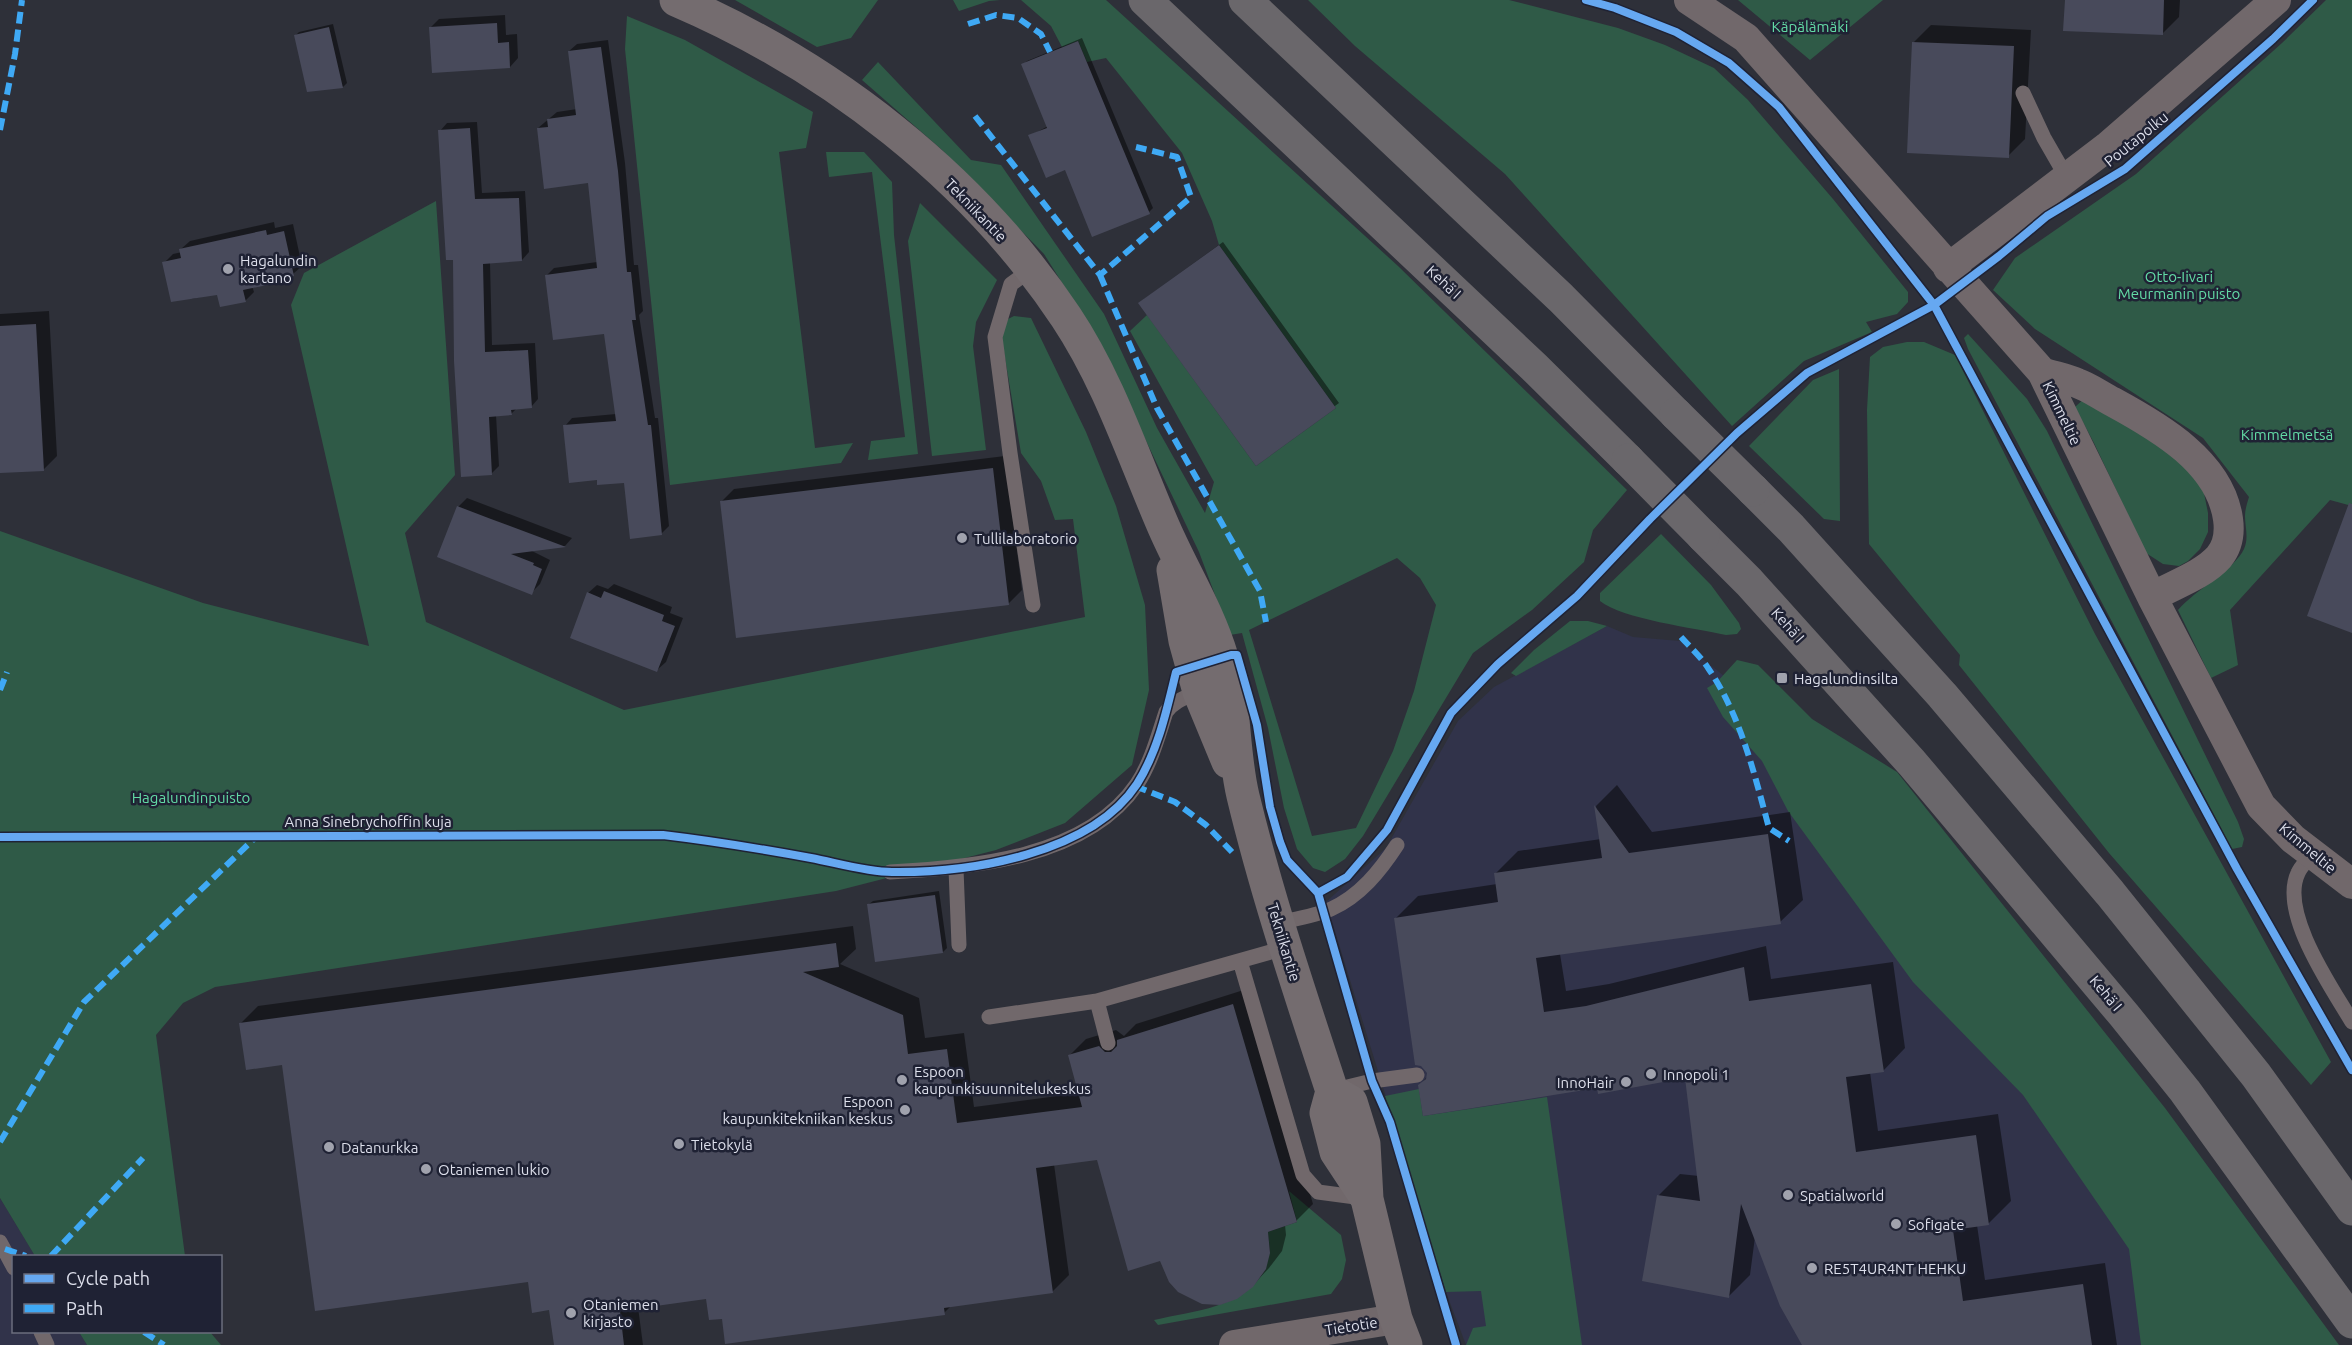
<svg xmlns="http://www.w3.org/2000/svg" width="2352" height="1345" viewBox="0 0 2352 1345" font-family="Ubuntu,sans-serif">
	<style>
		.built { fill: #31334a }
		.green { fill: #2f5a47; fill-rule: evenodd }
		.shadow { fill: #0007 }
		.building { fill: #484a5b }
		.lines { fill: none; stroke-linecap: round; stroke-linejoin: round }
		.lane { stroke: #71686b; stroke-width: 15 }
		.street { stroke: #71686b; stroke-width: 30 }
		.secondary { stroke: #746c6f; stroke-width: 33 }
		.highway { stroke: #6a676b; stroke-width: 33 }
		.highway-bridge { stroke: #6a676b; stroke-width: 33 }
		.quiet { stroke: #3fa9f5; stroke-width: 6; stroke-dasharray: 12 6; stroke-linecap: butt }
		.cycleway-casing { stroke: #1f2234; stroke-width: 11 }
		.cycleway { stroke: #66a8f1; stroke-width: 8 }
		.poi-dot { fill: #a0a2ad; stroke: #1f2234; stroke-width: 2 }
		.labels { text-anchor: middle; dominant-baseline: central; stroke-width: 5; stroke-linejoin: round; paint-order: stroke }
		.park-label { font-size: 15px; fill: #63dba6; stroke: #1f2234 }
		.street-label { font-size: 15px; fill: #dddfeb; stroke: #1f2234 }
		.poi-label { font-size: 15px; fill: #dddfeb; stroke: #1f2234; text-anchor: start }
	</style>
	<rect width="100%" height="100%" fill="#2e3039"/>
	<path class="built" d="M 1607,626 L 1633,637 L 1680,641 L 1767,710 L 2223,1345 L 1466,1345 L 1446,1292 L 1326,902 L 1386,848 L 1458,721 L 1494,687 Z
		M 0,1198 L 35,1256 L 14,1256 L 14,1332 L 79,1332 L 87,1345 L 0,1345 Z"/>
	<path class="green" d="M 735,0 L 878,0 L 851,38 L 817,47 Z
		M 953,0 L 1000,0 L 989,1 L 959,11 Z
		M 1021,0 L 1106,0 L 1398,266 L 1627,490 L 1593,530 L 1584,562 L 1532,610 L 1473,653 L 1363,836 L 1345,859 L 1325,872 L 1313,868 L 1297,849 L 1284,808 L 1268,728 L 1242,633 L 1230,635 L 1199,552 L 1098,340 L 1044,254 L 941,149 L 862,80 L 878,62 L 971,160 L 1001,165 L 1104,314 L 1157,428 L 1205,513 L 1214,482 L 1130,331 L 1147,315 L 1256,466 L 1336,408 L 1219,245 L 1212,221 L 1182,153 L 1106,58 L 1087,62 L 1078,41 L 1062,47 L 1051,26 ZM 1397,558 L 1420,578 L 1436,605 L 1414,691 L 1393,751 L 1356,828 L 1312,836 L 1249,630 Z
		M 1308,0 L 1509,0 L 1618,28 L 1665,45 L 1714,68 L 1748,100 L 1833,199 L 1908,292 L 1908,302 L 1897,314 L 1866,322 L 1872,332 L 1804,361 L 1732,426 L 1505,174 L 1355,46 Z
		M 1738,0 L 1883,0 L 1810,60 Z
		M 2326,0 L 2352,0 L 2352,506 L 2330,500 L 2230,610 L 2238,665 L 2211,678 L 2178,610 C 2195,590 2235,569 2244,549 C 2249,538 2245,527 2245,516 C 2245,510 2247,503 2249,497 L 2203,438 L 2035,329 L 1993,290 L 2015,258 L 2136,174 L 2282,43 Z
		M 627,16 L 685,40 L 813,112 L 806,148 L 779,152 L 815,448 L 853,443 L 841,463 L 670,485 L 625,49 Z
		M 826,152 L 864,152 L 892,182 L 894,235 L 918,454 L 868,460 L 871,441 L 905,437 L 872,172 L 829,177 Z
		M 436,201 L 455,475 L 405,533 L 426,622 L 624,710 L 1085,617 L 1073,519 L 1055,520 L 1041,481 L 1021,453 L 1001,334 L 1008,319 L 1014,316 L 1031,318 L 1086,432 L 1116,506 L 1145,605 L 1149,690 L 1132,765 L 1065,823 L 996,850 L 836,891 L 215,987 L 183,1003 L 156,1035 L 185,1256 L 35,1256 L 0,1198 L 0,531 L 203,603 L 369,646 L 291,305 L 304,273 Z
		M 920,203 L 997,280 L 976,322 L 973,346 L 986,450 L 932,456 L 908,241 Z
		M 1968,334 L 2027,399 L 2047,431 L 2238,822 L 2244,839 L 2242,847 L 2232,849 L 1968,349 L 1964,338 Z
		M 1907,342 L 1924,342 L 1955,355 L 2095,634 L 2331,1062 L 2311,1085 L 2109,853 L 1959,665 L 1960,655 L 1869,544 L 1867,410 L 1870,357 L 1883,347 Z
		M 1839,369 L 1840,521 L 1824,519 L 1749,446 L 1813,380 Z
		M 2087,396 L 2187,464 L 2204,493 L 2208,513 L 2208,532 L 2200,549 L 2188,561 L 2179,566 L 2163,564 L 2146,553 L 2094,443 L 2075,407 Z
		M 1661,534 L 1711,585 L 1739,623 L 1741,629 L 1737,634 L 1726,635 C 1695,628 1622,619 1600,601 L 1600,593 Z
		M 1570,621 L 1588,621 L 1607,626 L 1516,676 L 1511,673 L 1534,650 Z
		M 1737,660 L 1758,665 L 1812,719 L 1897,772 L 2165,1108 L 2339,1345 L 2141,1345 L 2129,1249 L 2023,1095 L 1913,982 L 1788,811 L 1762,761 L 1723,717 L 1707,688 L 1717,682 Z
		M 1419,1089 L 1423,1116 L 1547,1097 L 1582,1345 L 1466,1345 L 1473,1328 L 1486,1326 L 1481,1291 L 1446,1292 L 1385,1096 Z
		M 1289,1191 L 1341,1235 L 1346,1260 L 1342,1279 L 1331,1294 L 1158,1325 L 1154,1320 C 1196,1310 1260,1307 1269,1255 C 1271,1248 1268,1240 1268,1232 L 1297,1222 Z
		M 79,1332 L 210,1332 L 221,1345 L 87,1345 Z"/>
	<path class="shadow" d="M 2066,0 L 2180,0 L 2179,17 L 2162,34 Z
		M 505,15 L 506,35 L 517,34 L 518,58 L 510,67 L 430,28 L 439,19 Z
		M 333,24 L 347,83 L 343,87 L 295,36 L 299,32 Z
		M 1931,25 L 2031,30 L 2025,139 L 2008,156 L 1914,42 Z
		M 1082,38 L 1153,208 L 1149,212 L 1066,168 L 1030,136 L 1048,126 L 1023,65 L 1027,61 Z
		M 608,40 L 625,163 L 634,265 L 638,265 L 643,311 L 639,315 L 655,418 L 658,418 L 669,526 L 661,534 L 626,481 L 598,478 L 565,426 L 572,418 L 616,414 L 605,332 L 547,275 L 554,268 L 597,262 L 589,182 L 538,128 L 557,112 L 577,109 L 569,51 L 577,44 Z
		M 477,122 L 482,193 L 525,191 L 529,252 L 522,260 L 490,262 L 492,345 L 535,343 L 538,399 L 531,407 L 517,408 L 511,414 L 496,415 L 499,466 L 491,474 L 454,259 L 440,131 L 447,123 Z
		M 274,222 L 275,228 L 293,224 L 302,266 L 293,274 L 280,277 L 276,281 L 252,286 L 254,292 L 245,301 L 218,293 L 192,299 L 164,263 L 173,254 L 182,252 L 181,249 L 190,241 Z
		M 1223,242 L 1339,403 L 1256,464 L 1144,299 Z
		M 49,311 L 57,456 L 44,469 L 0,472 L 0,314 Z
		M 1005,456 L 1022,590 L 1009,603 L 721,502 L 734,489 Z
		M 467,498 L 572,538 L 565,546 L 530,550 L 550,560 L 540,584 L 531,593 L 458,507 Z
		M 614,584 L 672,607 L 670,613 L 683,618 L 666,662 L 657,670 L 588,593 L 597,585 L 608,589 Z
		M 1617,785 L 1652,832 L 1790,812 L 1803,900 L 1780,922 L 1560,954 L 1566,991 L 1609,984 L 1766,946 L 1771,979 L 1893,962 L 1905,1048 L 1883,1071 L 1870,1072 L 1878,1131 L 1998,1114 L 2011,1201 L 1989,1223 L 1977,1225 L 1985,1280 L 2105,1263 L 2117,1345 L 1804,1345 L 1755,1237 L 1750,1275 L 1728,1297 L 1658,1196 L 1680,1174 L 1699,1176 L 1686,1077 L 1598,1087 L 1420,1085 L 1427,1077 L 1428,1073 L 1396,918 L 1418,896 L 1497,884 L 1496,873 L 1518,851 L 1601,839 L 1596,806 Z
		M 939,891 L 947,948 L 943,952 L 869,904 L 873,901 Z
		M 853,926 L 856,949 L 840,964 L 919,998 L 925,1038 L 964,1033 L 974,1107 L 1080,1093 L 1069,1056 L 1086,1039 L 1116,1030 L 1124,1036 L 1136,1024 L 1250,988 L 1313,1204 L 1296,1221 L 1285,1225 L 1286,1235 L 1282,1251 L 1269,1268 L 1252,1286 L 1161,1260 L 1098,1159 L 1054,1164 L 1069,1275 L 1052,1292 L 952,1305 L 944,1313 L 723,1317 L 707,1297 L 638,1307 L 643,1345 L 555,1345 L 550,1309 L 529,1281 L 241,1023 L 258,1006 Z"/>
	<path class="building" d="M 2065,0 L 2164,0 L 2163,35 L 2063,31 Z
		M 497,23 L 498,43 L 509,42 L 510,68 L 432,73 L 429,27 Z
		M 329,27 L 343,88 L 307,92 L 294,35 Z
		M 1078,41 L 1150,214 L 1092,237 L 1065,170 L 1046,178 L 1028,135 L 1047,128 L 1021,64 Z
		M 1912,42 L 2014,46 L 2009,158 L 1907,153 Z
		M 601,47 L 618,171 L 627,272 L 631,272 L 636,320 L 632,320 L 648,425 L 651,425 L 662,535 L 630,539 L 624,483 L 597,485 L 597,480 L 569,483 L 563,425 L 616,421 L 604,334 L 553,340 L 545,275 L 597,268 L 588,183 L 544,189 L 537,128 L 548,127 L 547,119 L 576,115 L 568,51 Z
		M 470,128 L 475,199 L 519,198 L 522,261 L 483,264 L 485,352 L 528,350 L 532,408 L 511,410 L 512,415 L 489,417 L 492,475 L 461,477 L 454,361 L 453,260 L 446,260 L 438,130 Z
		M 266,230 L 267,235 L 284,231 L 294,276 L 276,280 L 277,283 L 243,290 L 246,302 L 220,307 L 217,295 L 171,302 L 162,262 L 181,258 L 179,249 Z
		M 1219,245 L 1336,408 L 1256,466 L 1138,303 Z
		M 36,324 L 44,471 L 0,473 L 0,326 Z
		M 993,468 L 1009,605 L 736,638 L 720,501 Z
		M 2349,503 L 2352,504 L 2352,633 L 2307,616 Z
		M 457,506 L 491,519 L 566,547 L 511,554 L 534,563 L 533,565 L 542,569 L 532,595 L 437,557 Z
		M 604,591 L 664,615 L 662,621 L 675,626 L 657,672 L 570,638 L 587,592 L 601,598 Z
		M 1594,805 L 1629,853 L 1768,834 L 1781,924 L 1536,958 L 1544,1012 L 1586,1006 L 1744,967 L 1749,1001 L 1871,984 L 1884,1072 L 1846,1077 L 1856,1152 L 1976,1135 L 1989,1225 L 1953,1230 L 1963,1301 L 2083,1284 L 2092,1345 L 1802,1345 L 1780,1306 L 1741,1204 L 1729,1298 L 1642,1281 L 1657,1195 L 1700,1201 L 1685,1078 L 1598,1094 L 1597,1088 L 1423,1116 L 1418,1085 L 1426,1079 L 1427,1073 L 1421,1066 L 1415,1065 L 1394,918 L 1498,902 L 1494,873 L 1602,858 Z
		M 935,895 L 943,953 L 875,962 L 867,904 Z
		M 836,943 L 839,967 L 803,972 L 903,1015 L 908,1054 L 947,1049 L 957,1123 L 1082,1107 L 1068,1055 L 1099,1046 L 1105,1052 L 1111,1052 L 1117,1046 L 1117,1040 L 1233,1004 L 1297,1222 L 1268,1232 L 1270,1253 L 1266,1269 L 1253,1287 L 1237,1299 L 1220,1305 L 1202,1304 L 1178,1292 L 1169,1282 L 1160,1261 L 1128,1271 L 1097,1160 L 1036,1168 L 1053,1293 L 944,1308 L 945,1315 L 725,1344 L 722,1319 L 709,1320 L 706,1299 L 620,1311 L 624,1345 L 554,1345 L 549,1310 L 532,1313 L 528,1282 L 315,1311 L 282,1065 L 246,1070 L 239,1023 Z"/>
	<g class="lines">
		<path class="lane" d="M 2023,93 L 2044,138 L 2067,178
			M 1032,269 L 1011,284 L 995,337 L 1010,453 L 1033,605
			M 2312,854 C 2308,860 2301,866 2298,873 C 2279,913 2332,988 2352,1022
			M 956,869 L 959,945
			M 890,872 C 971,868 1087,858 1137,784 C 1151,763 1158,736 1166,712 C 1175,700 1187,697 1200,691
			M 1277,923 C 1295,919 1315,916 1331,909 C 1360,896 1380,871 1397,845
			M 1240,961 L 1303,1175 L 1318,1192 L 1363,1198
			M 1097,1001 L 1108,1043
			M 989,1017 L 1097,1001 L 1285,948
			M 1335,1090 L 1372,1081 L 1417,1075
			M 0,1242 L 14,1268
			M 41,1332 L 47,1345"/>
		<path class="street" d="M 1689,0 L 1746,38 L 2042,372 L 2152,597 L 2261,806 L 2293,839 L 2352,884
			M 1948,268 L 2107,147 L 2276,0
			M 2042,372 C 2053,376 2066,378 2077,383 C 2089,387 2101,396 2113,402 C 2159,427 2220,462 2228,519 C 2230,533 2228,546 2219,557 C 2203,575 2173,585 2152,597
			M 1234,1345 L 1396,1319"/>
		<path class="secondary" d="M 676,0 C 830,66 973,177 1066,317 C 1108,380 1132,453 1162,523 C 1181,568 1208,610 1222,657 C 1236,703 1232,750 1243,796 C 1267,896 1300,993 1332,1091 L 1326,1113 L 1336,1152 L 1367,1199
			M 1173,570 L 1185,641 L 1199,692 L 1228,762
			M 1332,1091 L 1351,1102 L 1364,1144 L 1367,1199 L 1396,1319 L 1406,1345"/>
		<path class="highway" d="M 1145,0 L 1534,367 L 1628,460
			M 1245,0 L 1561,298 L 1676,414
			M 1753,490 L 1791,528 L 1942,695 L 2110,893 L 2256,1075 L 2352,1209
			M 1703,536 L 1749,582 L 1912,763 L 2124,1015 L 2185,1091 L 2352,1322"/>
		<path class="highway-bridge" d="M 1676,414 L 1753,490
			M 1628,460 L 1703,536"/>
		<path class="quiet" d="M 968,24 L 996,15 L 1018,18 L 1041,34 L 1050,52
			M 975,116 L 1100,275 L 1191,197 L 1177,157 L 1136,147
			M 0,130 L 15,54 L 22,0
			M 1100,275 L 1157,408 L 1260,591 L 1266,622
			M 1681,637 C 1690,647 1701,657 1708,668 C 1741,716 1754,773 1769,828 L 1789,841
			M 0,690 L 7,672
			M 1135,786 L 1175,802 L 1206,825 L 1232,852
			M 0,1142 L 84,1002 L 258,835
			M 5,1249 L 26,1256
			M 51,1256 L 143,1158
			M 144,1332 L 164,1345"/>
		<defs>
			<path id="cycleway" d="M 1586,0 L 1615,8 L 1676,32 L 1729,63 L 1779,107 L 1934,305 L 2237,869 L 2352,1070
				M 0,837 L 663,835 C 713,841 762,849 811,858 C 837,863 867,872 892,872 C 970,873 1091,854 1137,784 C 1158,751 1167,709 1176,672 L 1231,655 L 1237,655 L 1257,725 L 1270,807 L 1280,842 L 1287,860 L 1318,893 L 1347,877 L 1387,830 L 1451,713 L 1498,664 L 1577,596 L 1650,519 L 1737,433 L 1807,373 L 1934,305 L 1999,256 L 2047,216 L 2125,169 L 2273,39 L 2313,0
				M 1318,893 L 1372,1081 L 1390,1122 L 1456,1345"/>
		</defs>
		<use href="#cycleway" class="cycleway-casing"/>
		<use href="#cycleway" class="cycleway"/>
	</g>
	<g class="poi-dot">
		<circle cx="228" cy="269" r="6"/>
		<circle cx="962" cy="538" r="6"/>
		<rect x="1776" y="672" width="12" height="12" rx="3"/>
		<circle cx="1651" cy="1074" r="6"/>
		<circle cx="902" cy="1080" r="6"/>
		<circle cx="1626" cy="1082" r="6"/>
		<circle cx="905" cy="1110" r="6"/>
		<circle cx="679" cy="1144" r="6"/>
		<circle cx="329" cy="1147" r="6"/>
		<circle cx="426" cy="1169" r="6"/>
		<circle cx="1788" cy="1195" r="6"/>
		<circle cx="1896" cy="1224" r="6"/>
		<circle cx="1812" cy="1268" r="6"/>
		<circle cx="571" cy="1313" r="6"/>
	</g>
	<g class="labels">
		<g class="park-label">
			<text x="1810" y="26">Käpälämäki</text>
			<text x="2179" y="276">Otto-Iivari<tspan x="2179" dy="17">Meurmanin puisto</tspan></text>
			<text x="2287" y="434">Kimmelmetsä</text>
			<text x="191" y="797">Hagalundinpuisto</text>
		</g>
		<g class="street-label">
			<text transform="translate(2136 139) rotate(-39)">Poutapolku</text>
			<text transform="translate(976 210) rotate(46)">Tekniikantie</text>
			<text transform="translate(1444 282) rotate(43)">Kehä I</text>
			<text transform="translate(2062 413) rotate(64)">Kimmeltie</text>
			<text transform="translate(1788 625) rotate(48)">Kehä I</text>
			<text x="368" y="821">Anna Sinebrychoffin kuja</text>
			<text transform="translate(2308 848) rotate(40)">Kimmeltie</text>
			<text transform="translate(1284 942) rotate(73)">Tekniikantie</text>
			<text transform="translate(2106 993) rotate(50)">Kehä I</text>
			<text transform="translate(1351 1326) rotate(-9)">Tietotie</text>
		</g>
		<g class="poi-label">
			<text x="240" y="260">Hagalundin<tspan x="240" dy="17">kartano</tspan></text>
			<text x="974" y="538">Tullilaboratorio</text>
			<text x="1794" y="678">Hagalundinsilta</text>
			<text x="914" y="1071">Espoon<tspan x="914" dy="17">kaupunkisuunnitelukeskus</tspan></text>
			<text x="1663" y="1074">Innopoli 1</text>
			<text x="1614" y="1082" text-anchor="end">InnoHair</text>
			<text x="893" y="1101" text-anchor="end">Espoon<tspan x="893" dy="17">kaupunkitekniikan keskus</tspan></text>
			<text x="691" y="1144">Tietokylä</text>
			<text x="341" y="1147">Datanurkka</text>
			<text x="438" y="1169">Otaniemen lukio</text>
			<text x="1800" y="1195">Spatialworld</text>
			<text x="1908" y="1224">Sofigate</text>
			<text x="1824" y="1268">RE5T4UR4NT HEHKU</text>
			<text x="583" y="1304">Otaniemen<tspan x="583" dy="17">kirjasto</tspan></text>
		</g>
	</g>
	<rect x="12" y="1255" width="210" height="78" fill="#1f2234" stroke="#6b6e7d" stroke-width="1.5"/>
	<rect x="24" y="1274" width="30" height="9" fill="#66a8f1" stroke="#6b6e7d" stroke-width="1.5"/>
	<text x="66" y="1285" font-size="18" fill="#dddfeb">Cycle path</text>
	<rect x="24" y="1304" width="30" height="9" fill="#3fa9f5" stroke="#6b6e7d" stroke-width="1.5"/>
	<text x="66" y="1315" font-size="18" fill="#dddfeb">Path</text>
</svg>
